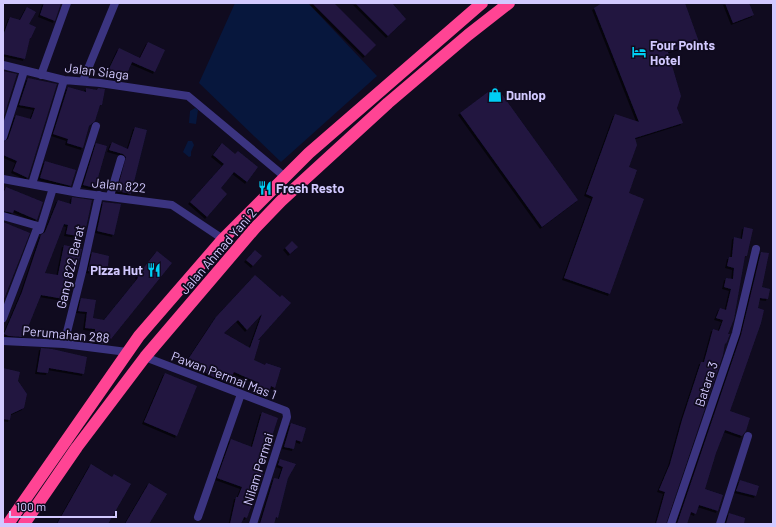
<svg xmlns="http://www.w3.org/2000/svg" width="776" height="527" viewBox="0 0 776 527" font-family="Barlow,sans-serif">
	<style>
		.water { fill: #07173d }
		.building { fill: #211741; fill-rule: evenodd; filter: url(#shadow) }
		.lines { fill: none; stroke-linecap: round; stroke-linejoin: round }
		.minor { stroke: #3b3480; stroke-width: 8 }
		.highway { stroke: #ff4494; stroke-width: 12 }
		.labels { text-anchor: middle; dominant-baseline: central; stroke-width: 3.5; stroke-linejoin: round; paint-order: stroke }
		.poi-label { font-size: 13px; font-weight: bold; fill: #d2c9ff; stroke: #100b1f; text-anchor: start }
		.street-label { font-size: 13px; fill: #d2c9ff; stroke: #100b1f }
	</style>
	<defs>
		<filter id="shadow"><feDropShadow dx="-2" dy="2" stdDeviation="0" flood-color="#0009"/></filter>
	</defs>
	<rect width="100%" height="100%" fill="#100b1f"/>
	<path class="water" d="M 235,3 L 308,3 L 377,76 L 281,162 L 199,83 Z
		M 195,108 L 198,110 L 196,124 L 189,123 L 190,111 Z
		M 188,141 L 192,141 L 194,145 L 191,152 L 191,156 L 189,157 L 183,152 Z"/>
	<path class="building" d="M 44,3 L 61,3 L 55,21 L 40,15 Z
		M 312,3 L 334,3 L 376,45 L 365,56 Z
		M 355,3 L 392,3 L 406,19 L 388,36 Z
		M 602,3 L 685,3 L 699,42 L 668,52 L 681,96 L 677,108 L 683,123 L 635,138 L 637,145 L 629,167 L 637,170 L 629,193 L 644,199 L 610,294 L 564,278 L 593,197 L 586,194 L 615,114 L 639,122 L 594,8 Z
		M 725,3 L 749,3 L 754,15 L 733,23 Z
		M 27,7 L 36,12 L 29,24 L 36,27 L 31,38 L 30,38 L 25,59 L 3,54 L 3,36 L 10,17 L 20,20 Z
		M 148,42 L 165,50 L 155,72 L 132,62 L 126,76 L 109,69 L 119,48 L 140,58 Z
		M 3,71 L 17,74 L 3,119 Z
		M 28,78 L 57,84 L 28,178 L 13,171 L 17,161 L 3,155 L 3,142 L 8,139 L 16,115 L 31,119 L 35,108 L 19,105 Z
		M 496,86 L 578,200 L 542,227 L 460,113 Z
		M 68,87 L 86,92 L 86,88 L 97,90 L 98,88 L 105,89 L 102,105 L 100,105 L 95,121 L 89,126 L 83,148 L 67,143 L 68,139 L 53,134 Z
		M 135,127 L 147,130 L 131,194 L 117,191 L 126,157 L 123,154 L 109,150 L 112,142 L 128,149 Z
		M 96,143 L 107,146 L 95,188 L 83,185 Z
		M 222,143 L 235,154 L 238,151 L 258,167 L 247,182 L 234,172 L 221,188 L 227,194 L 207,217 L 190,202 L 224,164 L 213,155 Z
		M 45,161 L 76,170 L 71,186 L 40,178 Z
		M 6,187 L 43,202 L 37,220 L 14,210 L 13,213 L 3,211 L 3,194 Z
		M 72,197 L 92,200 L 84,237 L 66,234 L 68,225 L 64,224 L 45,273 L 58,275 L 64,245 L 82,249 L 77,269 L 71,268 L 64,299 L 41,295 L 24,337 L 9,336 L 4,334 L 22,292 L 41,235 L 45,232 L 58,200 L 71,204 Z
		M 103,202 L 121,204 L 114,235 L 97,231 Z
		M 3,222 L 30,233 L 4,299 L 3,299 Z
		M 744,227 L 753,229 L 747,256 L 745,256 L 734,319 L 728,334 L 730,334 L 726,344 L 725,343 L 723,355 L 666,524 L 656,524 L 665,492 L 659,490 L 670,464 L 682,420 L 701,362 L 704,362 L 713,329 L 719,331 L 723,320 L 716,318 L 720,308 L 726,310 L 731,289 L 724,287 L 726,278 L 733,279 L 734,268 L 727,266 L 729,257 L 732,257 L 734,237 L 742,239 Z
		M 292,241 L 298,247 L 290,254 L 285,248 Z
		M 255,250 L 262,256 L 253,266 L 246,260 Z
		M 157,251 L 172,263 L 111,339 L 105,333 L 104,344 L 94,342 L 95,329 L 85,328 L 87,312 L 78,311 L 81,298 L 96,300 L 93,318 L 104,320 L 138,278 L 137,276 Z
		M 92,252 L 109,256 L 107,275 L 88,271 Z
		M 761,252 L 769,253 L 762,287 L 770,289 L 768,299 L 760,298 L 758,308 L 764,310 L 761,323 L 730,411 L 750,418 L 746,431 L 742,436 L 725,430 L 716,453 L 705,489 L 723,495 L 718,511 L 699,505 L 696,514 L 691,512 L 687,524 L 677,524 L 741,335 Z
		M 255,275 L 280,297 L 282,295 L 291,303 L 258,340 L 260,340 L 254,360 L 265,365 L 266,363 L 281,368 L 275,388 L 271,386 L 267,398 L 254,393 L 257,382 L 234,372 L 228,383 L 211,376 L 187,361 L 216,317 ZM 262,314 L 250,348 L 224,333 L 238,320 L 247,330 Z
		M 41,348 L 52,349 L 87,357 L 84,374 L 49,368 L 48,373 L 37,372 Z
		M 3,368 L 20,372 L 18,381 L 27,394 L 24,408 L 11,414 L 10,420 L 3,419 Z
		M 165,373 L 197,386 L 177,436 L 144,422 Z
		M 262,412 L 278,418 L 267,452 L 264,451 L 260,463 L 258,472 L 263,474 L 247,518 L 244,517 L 241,524 L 230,524 L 236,497 L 238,497 L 242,487 L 217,478 L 231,439 L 252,447 Z
		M 291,423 L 306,428 L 302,442 L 296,440 L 294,449 L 284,447 Z
		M 280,459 L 296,464 L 288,478 L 278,518 L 276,517 L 274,524 L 260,524 L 274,478 L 279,479 L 283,467 L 278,465 Z
		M 91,464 L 112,477 L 114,474 L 131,484 L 108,524 L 57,524 Z
		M 740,480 L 759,486 L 756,496 L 736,491 Z
		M 149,483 L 167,494 L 149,524 L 125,524 Z
		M 729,513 L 745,518 L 744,524 L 726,524 Z"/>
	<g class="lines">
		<path class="minor" d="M 3,65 L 64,80 L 100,83 L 188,96 L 285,177
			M 41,75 L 67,3
			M 83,81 L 115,3
			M 3,137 L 24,71
			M 3,179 L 79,193 L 172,205 L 223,239
			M 32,184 L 64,80
			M 75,192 L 96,126
			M 110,196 L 121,159
			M 3,216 L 38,226 L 3,318
			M 40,230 L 53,188
			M 3,341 L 64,344 L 127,352
			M 64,344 L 83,268 L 99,195
			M 145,357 L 286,411 L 287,417 L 253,524
			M 198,517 L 241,394
			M 671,524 L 736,333 L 756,249
			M 720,524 L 748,436"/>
		<path class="highway" d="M 8,524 L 139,336 L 223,239 L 309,153 L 482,3
			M 24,524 L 77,447 L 145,357 L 255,228 L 281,201 L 388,103 L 468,35 L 509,3"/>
	</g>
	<defs>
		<symbol id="hotel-bare" viewBox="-9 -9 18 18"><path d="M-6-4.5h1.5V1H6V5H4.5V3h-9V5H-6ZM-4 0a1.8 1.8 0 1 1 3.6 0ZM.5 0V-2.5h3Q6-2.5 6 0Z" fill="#00cef4" stroke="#100b1f" stroke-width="2.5" paint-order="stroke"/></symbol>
		<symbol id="shop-bare" viewBox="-9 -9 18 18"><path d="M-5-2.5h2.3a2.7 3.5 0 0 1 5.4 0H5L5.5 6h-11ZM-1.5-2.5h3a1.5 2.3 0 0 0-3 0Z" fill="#00cef4" stroke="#100b1f" stroke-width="2.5" paint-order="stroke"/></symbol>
		<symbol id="restaurant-bare" viewBox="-9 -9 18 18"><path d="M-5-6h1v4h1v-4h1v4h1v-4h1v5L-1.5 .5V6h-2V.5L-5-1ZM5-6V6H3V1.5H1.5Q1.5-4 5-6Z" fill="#00cef4" stroke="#100b1f" stroke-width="2.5" paint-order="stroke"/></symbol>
	</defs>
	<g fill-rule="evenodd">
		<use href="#hotel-bare" x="629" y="42" width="20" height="20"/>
		<use href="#shop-bare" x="485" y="85" width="20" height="20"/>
		<use href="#restaurant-bare" x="255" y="178" width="20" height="20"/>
		<use href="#restaurant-bare" x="144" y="260" width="20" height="20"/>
	</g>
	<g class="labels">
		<g class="poi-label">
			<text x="650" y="45">Four Points<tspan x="650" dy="15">Hotel</tspan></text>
			<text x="506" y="95">Dunlop</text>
			<text x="276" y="188">Fresh Resto</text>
			<text x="143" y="270" text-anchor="end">Pizza Hut</text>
		</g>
		<g class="street-label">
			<text transform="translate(97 71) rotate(7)">Jalan Siaga</text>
			<text transform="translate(119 185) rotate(6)">Jalan 822</text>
			<text transform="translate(218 251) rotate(-49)">Jalan Ahmad Yani 2</text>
			<text transform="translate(70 267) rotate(-77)">Gang 822 Barat</text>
			<text transform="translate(66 334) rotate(5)">Perumahan 288</text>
			<text transform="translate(224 375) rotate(21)">Pawan Permai Mas 1</text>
			<text transform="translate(706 384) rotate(-72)">Batara 3</text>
			<text transform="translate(258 469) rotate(-73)">Nilam Permai</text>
		</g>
	</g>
	<rect width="776" height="527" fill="none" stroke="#d2c9ff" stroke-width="8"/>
	<path d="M10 511v6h106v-6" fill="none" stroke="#d2c9ff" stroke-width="2"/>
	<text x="16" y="511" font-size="12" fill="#d2c9ff" stroke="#100b1f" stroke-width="3" paint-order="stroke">100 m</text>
</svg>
